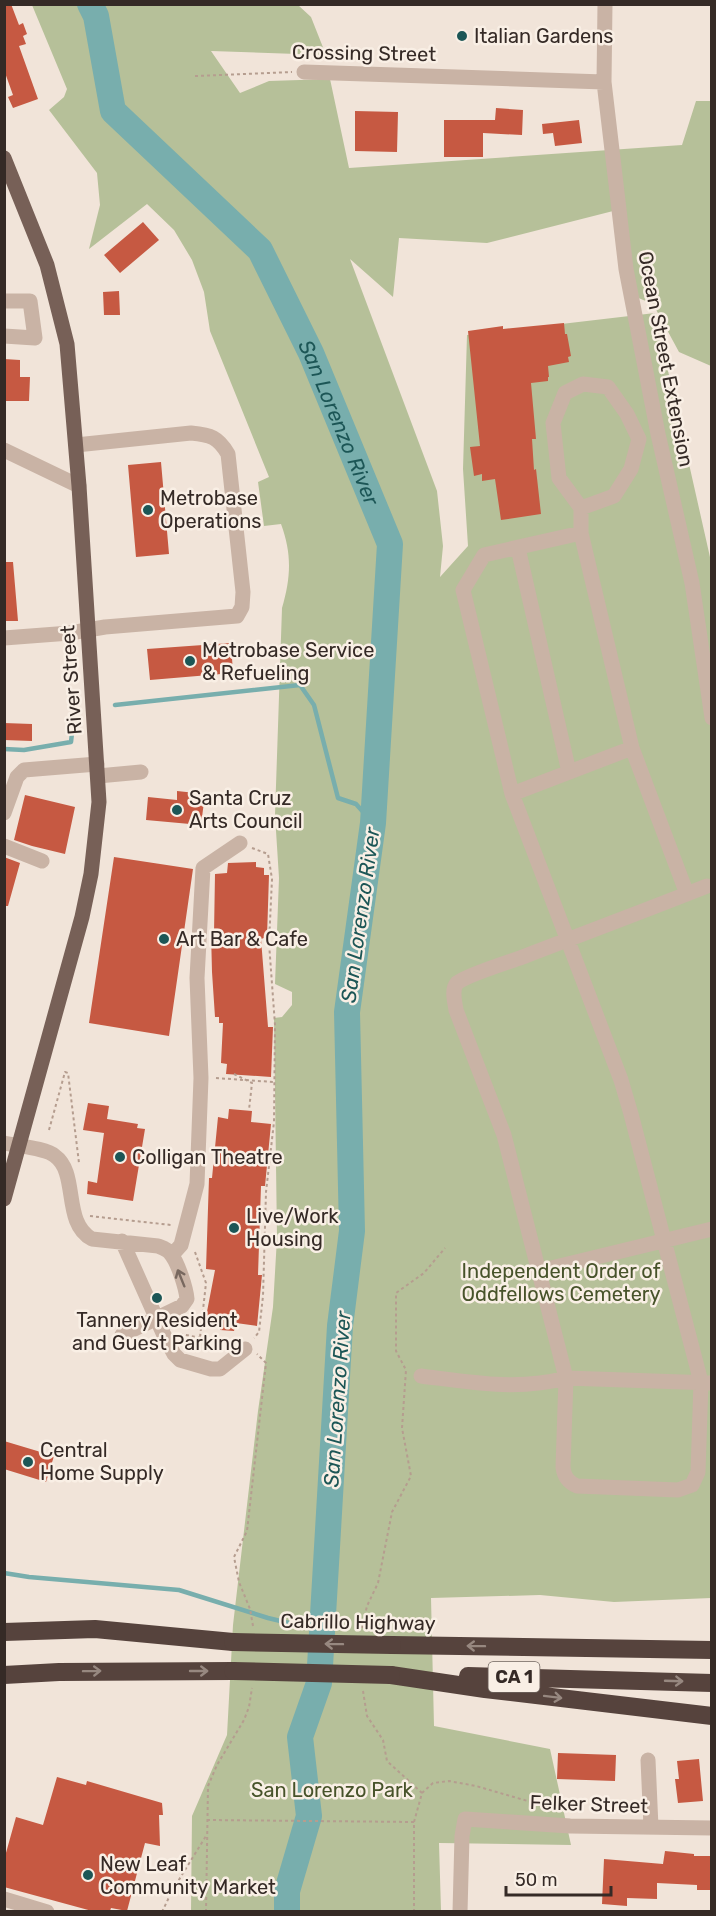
<svg xmlns="http://www.w3.org/2000/svg" width="716" height="1916" viewBox="0 0 716 1916" font-family="Rubik,sans-serif">
	<style>
		.green { fill: #b6c099 }
		.lines { fill: none; stroke-linecap: round; stroke-linejoin: round }
		.stream { stroke: #78aead; stroke-width: 4.5 }
		.river { stroke: #78aead; stroke-width: 26 }
		.building { fill: #c65942 }
		.path { stroke: #b59d8f; stroke-width: 2; stroke-dasharray: 3 3; stroke-linecap: butt }
		.minor { stroke: #c9b3a5; stroke-width: 15 }
		.major { stroke: #776057; stroke-width: 15 }
		.highway { stroke: #56433d; stroke-width: 18 }
		.path-bridge { stroke: #b59d8f; stroke-width: 2; stroke-dasharray: 3 3; stroke-linecap: butt }
		.highway-bridge { stroke: #56433d; stroke-width: 18 }
		.oneway { stroke: #78685f }
		.oneway2 { stroke: #978880 }
		.poi-dot { fill: #1c5656; stroke: #f9efe5; stroke-width: 2 }
		.labels { text-anchor: middle; dominant-baseline: central; stroke-width: 5; stroke-linejoin: round; paint-order: stroke }
		.shield { fill: #f9efe5; stroke: #70655f; stroke-width: 1.5 }
		.shield-label { font-size: 18px; font-weight: bold; fill: #352a26 }
		.poi-label { font-size: 20px; fill: #352a26; stroke: #f9efe5; text-anchor: start }
		.street-label { font-size: 20px; fill: #352a26; stroke: #f9efe5 }
		.park-label { font-size: 20px; fill: #47532a; stroke: #f9efe5 }
		.water-label { font-size: 21px; font-style: italic; fill: #1c5656; stroke: #f9efe5 }
	</style>
	<rect width="100%" height="100%" fill="#f1e4d9"/>
	<path class="green" d="M 32,5 L 298,5 L 311,17 L 326,55 L 211,51 L 240,93 L 269,81 L 330,79 L 349,168 L 682,145 L 696,101 L 711,101 L 711,366 L 679,352 L 653,304 L 636,297 L 621,209 L 487,243 L 399,238 L 393,297 L 350,259 L 437,491 L 443,546 L 440,577 L 468,546 L 463,469 L 467,335 L 655,313 L 712,566 L 711,1598 L 614,1602 L 540,1595 L 431,1598 L 434,1726 L 550,1749 L 571,1845 L 439,1843 L 441,1911 L 191,1911 L 192,1816 L 227,1735 L 233,1625 L 258,1411 L 273,1307 L 277,1238 L 274,1018 L 282,1017 L 292,1005 L 292,992 L 275,984 L 279,878 L 275,815 L 282,608 C 291,577 292,554 281,524 L 264,526 L 258,482 L 269,477 L 210,331 L 204,292 L 192,260 L 174,230 L 147,204 L 89,249 L 100,205 L 97,173 L 49,110 L 64,97 L 67,89 Z"/>
	<g class="lines">
		<path class="stream" d="M 115,705 L 300,685 L 314,705 L 338,798 L 356,804 L 373,823
			M 4,749 L 24,750 L 71,742 L 74,715
			M 4,1573 L 29,1577 L 179,1590 L 268,1618 L 322,1631"/>
		<path class="river" id="s1" d="M 90,4 L 96,16 L 113,111 L 260,250 L 311,353 L 390,544 L 373,823 L 347,1012 L 352,1231 L 340,1326 L 319,1683 L 300,1737 L 309,1816 L 287,1891 L 287,1912"/>
	</g>
	<path class="building" d="M 4,4 L 11,4 L 19,25 L 23,23 L 27,34 L 23,36 L 26,44 L 19,46 L 38,99 L 13,108 L 8,97 L 13,95 L 4,70 Z
		M 496,108 L 523,110 L 522,135 L 483,133 L 483,157 L 444,157 L 444,120 L 495,120 Z
		M 355,111 L 398,112 L 397,152 L 355,151 Z
		M 579,120 L 582,143 L 555,146 L 553,133 L 543,134 L 542,124 Z
		M 143,222 L 159,240 L 120,273 L 104,255 Z
		M 119,291 L 120,315 L 104,315 L 103,292 Z
		M 564,323 L 565,334 L 567,334 L 571,356 L 568,357 L 569,362 L 548,366 L 549,377 L 548,377 L 548,381 L 531,383 L 536,439 L 532,439 L 534,470 L 536,469 L 541,514 L 501,520 L 495,479 L 482,481 L 482,474 L 474,476 L 470,447 L 480,446 L 468,331 L 503,326 L 503,329 Z
		M 4,359 L 20,360 L 20,377 L 30,377 L 29,401 L 4,401 Z
		M 161,462 L 169,554 L 136,557 L 128,465 Z
		M 4,562 L 13,562 L 18,621 L 4,621 Z
		M 231,643 L 233,673 L 150,680 L 147,649 Z
		M 4,723 L 32,724 L 32,741 L 4,740 Z
		M 177,791 L 205,794 L 201,825 L 146,820 L 148,797 L 177,800 Z
		M 25,795 L 75,807 L 65,854 L 32,846 L 14,840 Z
		M 4,857 L 20,863 L 8,906 L 4,906 Z
		M 114,857 L 193,869 L 169,1036 L 89,1023 Z
		M 256,862 L 256,867 L 264,868 L 264,875 L 269,875 L 267,937 L 261,939 L 268,1027 L 273,1027 L 271,1077 L 226,1074 L 227,1064 L 221,1063 L 223,1023 L 219,1023 L 219,1017 L 215,1017 L 212,972 L 211,932 L 214,933 L 215,874 L 227,873 L 228,863 Z
		M 88,1103 L 109,1106 L 107,1119 L 138,1124 L 137,1128 L 145,1129 L 133,1201 L 87,1194 L 88,1181 L 97,1183 L 104,1133 L 83,1130 Z
		M 229,1109 L 252,1111 L 251,1122 L 271,1124 L 265,1186 L 261,1186 L 258,1275 L 262,1275 L 257,1326 L 236,1323 L 234,1331 L 220,1330 L 221,1322 L 205,1322 L 215,1270 L 206,1269 L 209,1178 L 212,1178 L 218,1117 L 228,1119 Z
		M 4,1441 L 54,1456 L 46,1482 L 4,1469 Z
		M 558,1753 L 616,1755 L 615,1781 L 557,1779 Z
		M 699,1759 L 703,1801 L 678,1803 L 675,1779 L 679,1779 L 677,1761 Z
		M 57,1777 L 86,1785 L 87,1781 L 162,1803 L 163,1815 L 159,1815 L 160,1846 L 145,1843 L 127,1911 L 111,1908 L 110,1911 L 92,1911 L 4,1887 L 4,1860 L 16,1817 L 43,1825 Z
		M 665,1851 L 694,1854 L 694,1856 L 711,1856 L 711,1890 L 697,1890 L 697,1885 L 657,1883 L 657,1899 L 627,1898 L 627,1906 L 602,1904 L 604,1859 L 663,1864 Z"/>
	<g class="lines">
		<path class="path" d="M 195,76 L 292,72
			M 252,848 L 268,854 L 272,879 L 269,943 L 275,1025 L 274,1122 L 266,1192 L 263,1296 L 259,1332 L 254,1338
			M 216,1078 L 273,1082
			M 49,1130 L 65,1072 L 68,1073 L 79,1163
			M 90,1216 L 171,1225
			M 195,1252 L 206,1283 L 200,1337
			M 180,1334 L 230,1343
			M 253,1626 L 250,1609 L 239,1582 L 234,1557 L 247,1531 L 266,1363 L 257,1354
			M 362,1628 L 367,1606 L 378,1583 L 392,1512 L 411,1476 L 402,1428 L 406,1370 L 396,1351 L 396,1293 L 424,1273 L 445,1248
			M 363,1691 L 367,1716 L 383,1740 L 387,1761 L 422,1793
			M 207,1820 L 414,1822
			M 162,1912 L 172,1891 L 206,1836
			M 206,1912 L 208,1786 L 217,1765 L 244,1720 L 249,1707 L 252,1688
			M 414,1912 L 414,1822 L 422,1793 L 433,1783 L 449,1781 L 476,1786 L 538,1804 L 545,1810"/>
		<path class="minor" d="M 605,4 L 604,82 L 626,269 L 658,434 L 692,583 L 712,718
			M 304,72 L 604,82
			M 4,301 L 30,301 L 35,338 L 4,336
			M 4,450 L 79,486
			M 581,508 L 614,496 L 631,469 L 639,439 L 627,414 L 608,387 L 583,384 L 565,393 L 553,423 L 559,478 L 581,508 L 581,533 L 632,748 L 687,894
			M 581,533 L 484,555 L 463,590 L 512,794 L 621,1080 L 631,1114 L 701,1382 L 698,1472 L 692,1485 L 678,1490 L 577,1486 C 568,1482 564,1477 563,1467 L 566,1378 L 504,1135 L 456,1010 C 455,1002 451,990 457,983 C 465,976 505,963 517,959 C 580,935 644,911 707,886
			M 518,548 L 569,772
			M 4,638 L 70,633 L 105,627 L 237,616 L 242,607 L 243,592 L 228,454 C 218,437 211,435 191,433 L 76,445
			M 98,776 L 141,772
			M 512,794 L 632,748
			M 4,813 L 17,777 L 24,770 L 97,764
			M 4,846 L 42,861
			M 4,1143 C 17,1146 46,1148 55,1156 C 79,1173 62,1223 92,1239 L 158,1246 C 163,1248 167,1249 170,1253 C 178,1262 186,1288 187,1299 L 182,1306 L 122,1335
			M 122,1241 L 163,1333 L 174,1354 L 180,1360 L 211,1369 L 220,1369 L 245,1349
			M 172,1255 L 181,1245 L 197,1184 L 201,1078 L 197,978 L 203,868 L 240,843
			M 539,1271 L 712,1229
			M 421,1376 C 469,1382 518,1391 566,1378 L 712,1383
			M 648,1760 L 651,1827
			M 4,1899 L 47,1912
			M 460,1912 L 462,1836 L 465,1819 L 570,1826 L 712,1828"/>
		<path class="major" d="M 4,158 L 47,265 L 67,344 L 79,486 L 99,802 L 91,874 L 82,917 L 4,1199"/>
		<path class="highway" d="M 4,1632 L 95,1629 L 233,1642
			M 392,1645 L 712,1650
			M 4,1675 L 59,1672 L 233,1671
			M 391,1675 L 485,1689 L 712,1716
			M 468,1676 L 712,1683"/>
		<path class="path-bridge" d="M 234,1074 L 252,1083 L 249,1110"/>
		<path class="highway-bridge" d="M 233,1642 L 392,1645
			M 233,1671 L 391,1675"/>
	</g>
	<defs><path id="oneway-shaft" d="M-6 0H5M1.5-3L5.5 0L1.5 3" fill="none" stroke-width="1.6" stroke-linecap="round" stroke-linejoin="round" transform="scale(1.5)"/></defs>
	<use class="oneway" href="#oneway-shaft" transform="translate(181 1278) rotate(-112)"/>
	<g class="oneway2">
		<use href="#oneway-shaft" transform="translate(334 1644) rotate(-179)"/>
		<use href="#oneway-shaft" transform="translate(476 1646) rotate(-179)"/>
		<use href="#oneway-shaft" transform="translate(92 1671) rotate(-1)"/>
		<use href="#oneway-shaft" transform="translate(199 1671)"/>
		<use href="#oneway-shaft" transform="translate(674 1681) rotate(2)"/>
		<use href="#oneway-shaft" transform="translate(553 1697) rotate(7)"/>
	</g>
	<g class="poi-dot">
		<circle cx="462" cy="36" r="6"/>
		<circle cx="148" cy="510" r="6"/>
		<circle cx="190" cy="661" r="6"/>
		<circle cx="177" cy="810" r="6"/>
		<circle cx="164" cy="939" r="6"/>
		<circle cx="120" cy="1157" r="6"/>
		<circle cx="234" cy="1228" r="6"/>
		<circle cx="157" cy="1298" r="6"/>
		<circle cx="28" cy="1462" r="6"/>
		<circle cx="88" cy="1875" r="6"/>
	</g>
	<g class="labels">
		<rect class="shield" x="488.5" y="1662" width="51" height="30" rx="4.5"/>
		<g class="shield-label">
			<text x="514" y="1677">CA 1</text>
		</g>
		<g class="poi-label">
			<text x="474" y="36">Italian Gardens</text>
			<text x="160" y="498">Metrobase<tspan x="160" dy="23">Operations</tspan></text>
			<text x="202" y="650">Metrobase Service<tspan x="202" dy="23">&amp; Refueling</tspan></text>
			<text x="189" y="798">Santa Cruz<tspan x="189" dy="23">Arts Council</tspan></text>
			<text x="176" y="939">Art Bar &amp; Cafe</text>
			<text x="132" y="1157">Colligan Theatre</text>
			<text x="246" y="1216">Live/Work<tspan x="246" dy="23">Housing</tspan></text>
			<text x="157" y="1320" text-anchor="middle">Tannery Resident<tspan x="157" dy="23">and Guest Parking</tspan></text>
			<text x="40" y="1450">Central<tspan x="40" dy="23">Home Supply</tspan></text>
			<text x="100" y="1864">New Leaf<tspan x="100" dy="23">Community Market</tspan></text>
		</g>
		<g class="street-label">
			<text transform="translate(364 53) rotate(1)">Crossing Street</text>
			<text transform="translate(666 359) rotate(79)">Ocean Street Extension</text>
			<text transform="translate(71 680) rotate(-94)">River Street</text>
			<text transform="translate(358 1622) rotate(1)">Cabrillo Highway</text>
			<text transform="translate(589 1804) rotate(2)">Felker Street</text>
		</g>
		<g class="park-label">
			<text x="561" y="1271">Independent Order of<tspan x="561" dy="23">Oddfellows Cemetery</tspan></text>
			<text x="332" y="1790">San Lorenzo Park</text>
		</g>
		<g class="water-label">
			<text stroke="none"><textPath href="#s1" startOffset="502">San Lorenzo River</textPath></text>
			<text transform="translate(360 915) rotate(-82)">San Lorenzo River</text>
			<text transform="translate(337 1399) rotate(-86)">San Lorenzo River</text>
		</g>
	</g>
	<rect width="716" height="1916" fill="none" stroke="#352a26" stroke-width="12"/>
	<path d="M506 1886v9h105v-9" fill="none" stroke="#352a26" stroke-width="3"/>
	<text x="515" y="1886" font-size="18" fill="#352a26" stroke="#f9efe5" stroke-width="4.5" paint-order="stroke">50 m</text>
</svg>
